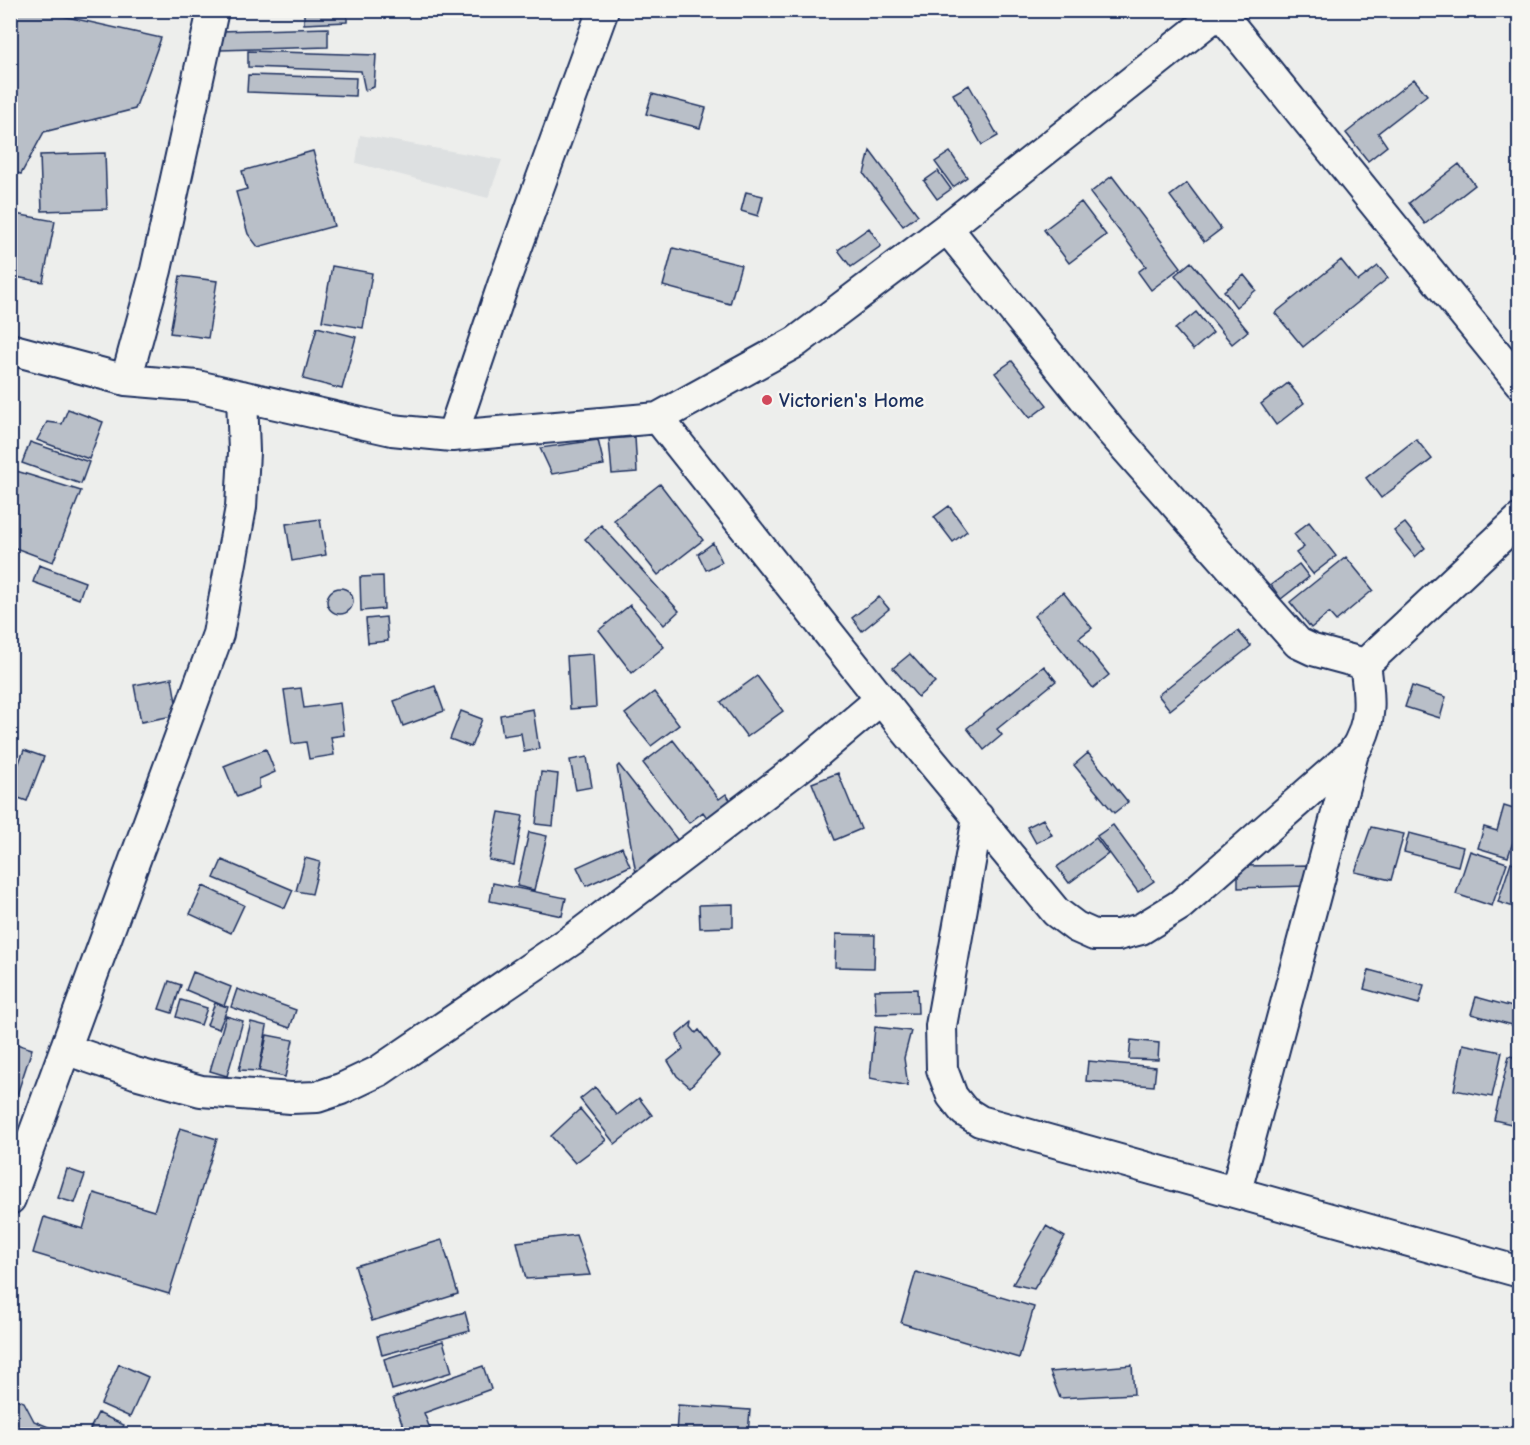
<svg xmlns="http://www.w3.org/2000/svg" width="1530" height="1445" viewBox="0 0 1530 1445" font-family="'Comic Neue',sans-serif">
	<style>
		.built { fill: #dde0e1 }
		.building { fill: #b9bfc8; stroke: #1b2f5e; stroke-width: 1.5 }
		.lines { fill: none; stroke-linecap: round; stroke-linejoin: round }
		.street-casing { stroke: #1b2f5e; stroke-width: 34 }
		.street { stroke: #f6f6f2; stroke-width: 30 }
		.poi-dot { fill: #d1495b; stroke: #f6f6f2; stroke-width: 2 }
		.labels { text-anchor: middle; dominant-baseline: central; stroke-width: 5; stroke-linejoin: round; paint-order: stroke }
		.poi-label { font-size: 20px; font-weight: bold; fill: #1b2f5e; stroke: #f6f6f2; text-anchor: start }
	</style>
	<rect width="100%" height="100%" fill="#edeeec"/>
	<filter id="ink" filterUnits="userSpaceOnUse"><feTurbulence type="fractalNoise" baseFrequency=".0167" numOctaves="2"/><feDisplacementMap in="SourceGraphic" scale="12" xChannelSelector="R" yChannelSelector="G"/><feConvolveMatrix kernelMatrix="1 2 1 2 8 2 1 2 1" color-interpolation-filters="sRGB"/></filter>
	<g filter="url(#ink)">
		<path class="built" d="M 360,135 L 502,160 L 488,198 L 356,163 Z"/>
		<path class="building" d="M 10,10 L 36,10 L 161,38 L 135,109 L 44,132 L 21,174 L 10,171 Z
			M 304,10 L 347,10 L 347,22 L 304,24 Z
			M 328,28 L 328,47 L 220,50 L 220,31 Z
			M 248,51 L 376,55 L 374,87 L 365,90 L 361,71 L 248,67 Z
			M 248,75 L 356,78 L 355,96 L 247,92 Z
			M 1414,79 L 1427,95 L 1378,133 L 1387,146 L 1368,161 L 1346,133 Z
			M 969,85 L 998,136 L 982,145 L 953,94 Z
			M 652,94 L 706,108 L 700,128 L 646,114 Z
			M 313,151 L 334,226 L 258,247 L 248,234 L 236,192 L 247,189 L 242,171 Z
			M 870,151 L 918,215 L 903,226 L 864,174 Z
			M 950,152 L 967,177 L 953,187 L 935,162 Z
			M 105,153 L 107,209 L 42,211 L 40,155 Z
			M 1459,164 L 1475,185 L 1425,224 L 1409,203 Z
			M 938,171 L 951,189 L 937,199 L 924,181 Z
			M 1112,176 L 1181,267 L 1151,290 L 1138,272 L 1146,266 L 1090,193 Z
			M 1187,183 L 1221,229 L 1204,242 L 1170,196 Z
			M 746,192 L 763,196 L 758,216 L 741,211 Z
			M 1081,202 L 1106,235 L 1069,263 L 1044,230 Z
			M 15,214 L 55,221 L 43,282 L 10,276 L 10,241 Z
			M 869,228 L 881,246 L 851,267 L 838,250 Z
			M 673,248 L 741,265 L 730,304 L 663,286 Z
			M 1341,260 L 1358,281 L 1378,266 L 1388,278 L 1303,347 L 1275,313 Z
			M 1191,262 L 1248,331 L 1232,344 L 1175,275 Z
			M 332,266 L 372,273 L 363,328 L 322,321 Z
			M 1244,275 L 1256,290 L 1236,307 L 1224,291 Z
			M 180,276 L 217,281 L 208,338 L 170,333 Z
			M 1196,312 L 1213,333 L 1193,350 L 1175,329 Z
			M 317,327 L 356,337 L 342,389 L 303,379 Z
			M 1012,361 L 1047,405 L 1030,418 L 995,373 Z
			M 1288,383 L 1304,403 L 1276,425 L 1261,404 Z
			M 68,409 L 103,422 L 89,459 L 37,440 L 47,422 L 62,424 Z
			M 635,437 L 637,472 L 612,474 L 609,439 Z
			M 1416,439 L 1432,459 L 1381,498 L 1366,478 Z
			M 598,440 L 604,465 L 552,474 L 540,448 Z
			M 30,442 L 89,462 L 81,484 L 22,463 Z
			M 10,469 L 81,491 L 53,562 L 10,546 Z
			M 660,484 L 703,540 L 658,575 L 614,520 Z
			M 949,506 L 967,531 L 953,542 L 934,517 Z
			M 320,519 L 326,555 L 292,561 L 286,524 Z
			M 1309,522 L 1336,556 L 1313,574 L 1296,553 L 1304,547 L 1294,534 Z
			M 1405,523 L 1425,548 L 1415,557 L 1394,531 Z
			M 601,525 L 679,611 L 664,625 L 585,539 Z
			M 713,543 L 722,562 L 706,570 L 698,554 Z
			M 1346,557 L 1373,590 L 1336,621 L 1329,613 L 1311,628 L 1290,602 Z
			M 1299,564 L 1309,577 L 1281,599 L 1271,585 Z
			M 39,565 L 85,582 L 79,599 L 33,582 Z
			M 383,576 L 384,609 L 361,611 L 360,577 Z
			M327 601a13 13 0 1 1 26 0a13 13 0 1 1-26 0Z
			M 1063,592 L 1092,628 L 1079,638 L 1109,675 L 1093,688 L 1034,616 Z
			M 879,597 L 889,609 L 862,631 L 852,618 Z
			M 630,605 L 664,647 L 632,673 L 599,630 Z
			M 386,617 L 388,641 L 368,643 L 366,619 Z
			M 1238,631 L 1251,646 L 1170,710 L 1158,695 Z
			M 593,654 L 596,707 L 570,709 L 567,656 Z
			M 910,654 L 935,682 L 918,697 L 893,668 Z
			M 1044,666 L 1056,681 L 997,729 L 1002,735 L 984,750 L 967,728 Z
			M 757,676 L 783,711 L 747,737 L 721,702 Z
			M 172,678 L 178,715 L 141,722 L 134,685 Z
			M 435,686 L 444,711 L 403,726 L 394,701 Z
			M 1412,686 L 1446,697 L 1440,718 L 1405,707 Z
			M 301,688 L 304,708 L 340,703 L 344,735 L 331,737 L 334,755 L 309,759 L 306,742 L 292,744 L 284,690 Z
			M 654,692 L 679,725 L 651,746 L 625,714 Z
			M 533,709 L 539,749 L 524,752 L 521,733 L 503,736 L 500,715 Z
			M 461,711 L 482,719 L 471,747 L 450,739 Z
			M 673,740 L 719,799 L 726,794 L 736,808 L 713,826 L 703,812 L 689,823 L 643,763 Z
			M 266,749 L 275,772 L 259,779 L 259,788 L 237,797 L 224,766 Z
			M 24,750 L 44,757 L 27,801 L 10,795 L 10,786 Z
			M 1088,753 L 1128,802 L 1114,813 L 1074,765 Z
			M 587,757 L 592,787 L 576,790 L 570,760 Z
			M 619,765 L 683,847 L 636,873 L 617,767 Z
			M 541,772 L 558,774 L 553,826 L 536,824 Z
			M 838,773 L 861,829 L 835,840 L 812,783 Z
			M 1504,806 L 1520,811 L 1520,821 L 1508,857 L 1478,848 L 1484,827 L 1497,831 Z
			M 499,812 L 523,816 L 514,865 L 489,860 Z
			M 1043,819 L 1052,835 L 1036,843 L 1027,827 Z
			M 1113,825 L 1154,881 L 1138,892 L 1097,836 Z
			M 1371,827 L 1404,834 L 1391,880 L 1355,872 Z
			M 529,832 L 547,836 L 534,890 L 517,886 Z
			M 1409,833 L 1463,847 L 1458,866 L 1404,852 Z
			M 1096,838 L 1108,854 L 1069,883 L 1057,867 Z
			M 622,847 L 630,866 L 586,886 L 577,867 Z
			M 1470,851 L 1507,863 L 1492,906 L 1456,894 Z
			M 305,858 L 320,862 L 312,894 L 296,891 Z
			M 222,860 L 293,890 L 285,908 L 214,878 Z
			M 1511,862 L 1520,865 L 1520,909 L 1498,902 Z
			M 1309,865 L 1305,886 L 1238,888 L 1238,866 Z
			M 493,883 L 566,898 L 562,916 L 490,901 Z
			M 203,886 L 244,905 L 231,933 L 190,914 Z
			M 733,904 L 733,927 L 700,928 L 699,905 Z
			M 836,934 L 875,935 L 874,968 L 835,967 Z
			M 1369,970 L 1424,985 L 1419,1004 L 1364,989 Z
			M 193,972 L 231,987 L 224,1006 L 186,990 Z
			M 169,981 L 181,985 L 172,1013 L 159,1009 Z
			M 237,989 L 296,1010 L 290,1028 L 231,1007 Z
			M 917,989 L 918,1013 L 876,1014 L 875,990 Z
			M 1476,997 L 1520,1009 L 1520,1027 L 1471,1014 Z
			M 181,1000 L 207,1008 L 201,1025 L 176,1017 Z
			M 215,1003 L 228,1007 L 219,1029 L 207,1025 Z
			M 226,1016 L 243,1021 L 227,1076 L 210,1071 Z
			M 251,1022 L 267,1026 L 259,1071 L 239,1070 Z
			M 692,1022 L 691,1027 L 696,1033 L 699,1030 L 719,1056 L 690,1087 L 677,1076 L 668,1061 L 683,1049 L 677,1035 Z
			M 875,1027 L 911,1031 L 904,1058 L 908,1086 L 870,1078 Z
			M 267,1035 L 293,1040 L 285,1077 L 259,1071 Z
			M 1131,1040 L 1159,1043 L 1158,1060 L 1129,1059 Z
			M 10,1042 L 32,1049 L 10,1116 Z
			M 1463,1044 L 1502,1052 L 1492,1097 L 1454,1090 Z
			M 1509,1056 L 1520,1058 L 1520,1126 L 1494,1120 Z
			M 1088,1061 L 1156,1067 L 1154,1086 L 1086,1081 Z
			M 595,1087 L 617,1115 L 639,1098 L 652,1115 L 615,1144 L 580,1099 Z
			M 580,1109 L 606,1140 L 575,1163 L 551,1136 Z
			M 180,1128 L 217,1139 L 169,1294 L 33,1253 L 44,1217 L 83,1229 L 94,1193 L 154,1211 Z
			M 67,1169 L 85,1175 L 75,1203 L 58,1198 Z
			M 1046,1226 L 1065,1237 L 1034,1289 L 1013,1284 Z
			M 576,1235 L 590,1275 L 526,1279 L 517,1242 Z
			M 442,1240 L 458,1294 L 372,1321 L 355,1266 Z
			M 916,1272 L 1034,1307 L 1019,1358 L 901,1323 Z
			M 465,1312 L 470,1331 L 382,1355 L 377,1336 Z
			M 443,1341 L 452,1372 L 392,1390 L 384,1359 Z
			M 119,1364 L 148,1377 L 130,1417 L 101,1404 Z
			M 1132,1365 L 1134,1394 L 1060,1398 L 1050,1372 Z
			M 483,1366 L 491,1389 L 424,1413 L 432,1434 L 406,1434 L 393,1398 Z
			M 10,1397 L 24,1402 L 34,1421 L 65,1434 L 27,1434 L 10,1428 Z
			M 678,1405 L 750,1410 L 748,1434 L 676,1434 Z
			M 98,1413 L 124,1425 L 119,1434 L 100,1434 L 90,1429 Z"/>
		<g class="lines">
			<defs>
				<path id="street" d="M 1218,10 L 1520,383
					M 947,228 L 1109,429 L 1298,643 L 1313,650 L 1365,664 L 1520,519
					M 10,349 L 126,380 L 197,386 L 392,430 L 452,436 L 658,418 L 796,342 L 947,228 L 1222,10
					M 126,380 L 156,270 L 213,10
					M 658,418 L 903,727 L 1056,912 L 1076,927 L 1094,935 L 1118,935 L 1141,929 L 1180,905 L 1353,753 C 1373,724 1370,697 1365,664
					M 452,436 L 503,285 L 603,10
					M 978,817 L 941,1026 L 942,1069 L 952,1096 L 964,1111 L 980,1121 L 1520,1272
					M 65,1049 L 135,1073 L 201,1091 L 291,1098 L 317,1097 L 341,1089 L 379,1071 L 576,937 L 805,763 L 881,699
					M 1236,1191 L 1353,753
					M 10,1199 L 218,634 L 241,507 L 244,452 L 242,396"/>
			</defs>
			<use href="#street" class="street-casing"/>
			<use href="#street" class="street"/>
		</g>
	</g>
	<circle class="poi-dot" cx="767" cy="400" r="6"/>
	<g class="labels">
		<g class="poi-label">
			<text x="779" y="400">Victorien's Home</text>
		</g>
	</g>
	<rect width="1530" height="1445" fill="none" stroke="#f6f6f2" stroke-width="36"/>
	<rect x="18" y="18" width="1494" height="1409" fill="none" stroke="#1b2f5e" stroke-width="2" filter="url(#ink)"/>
</svg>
